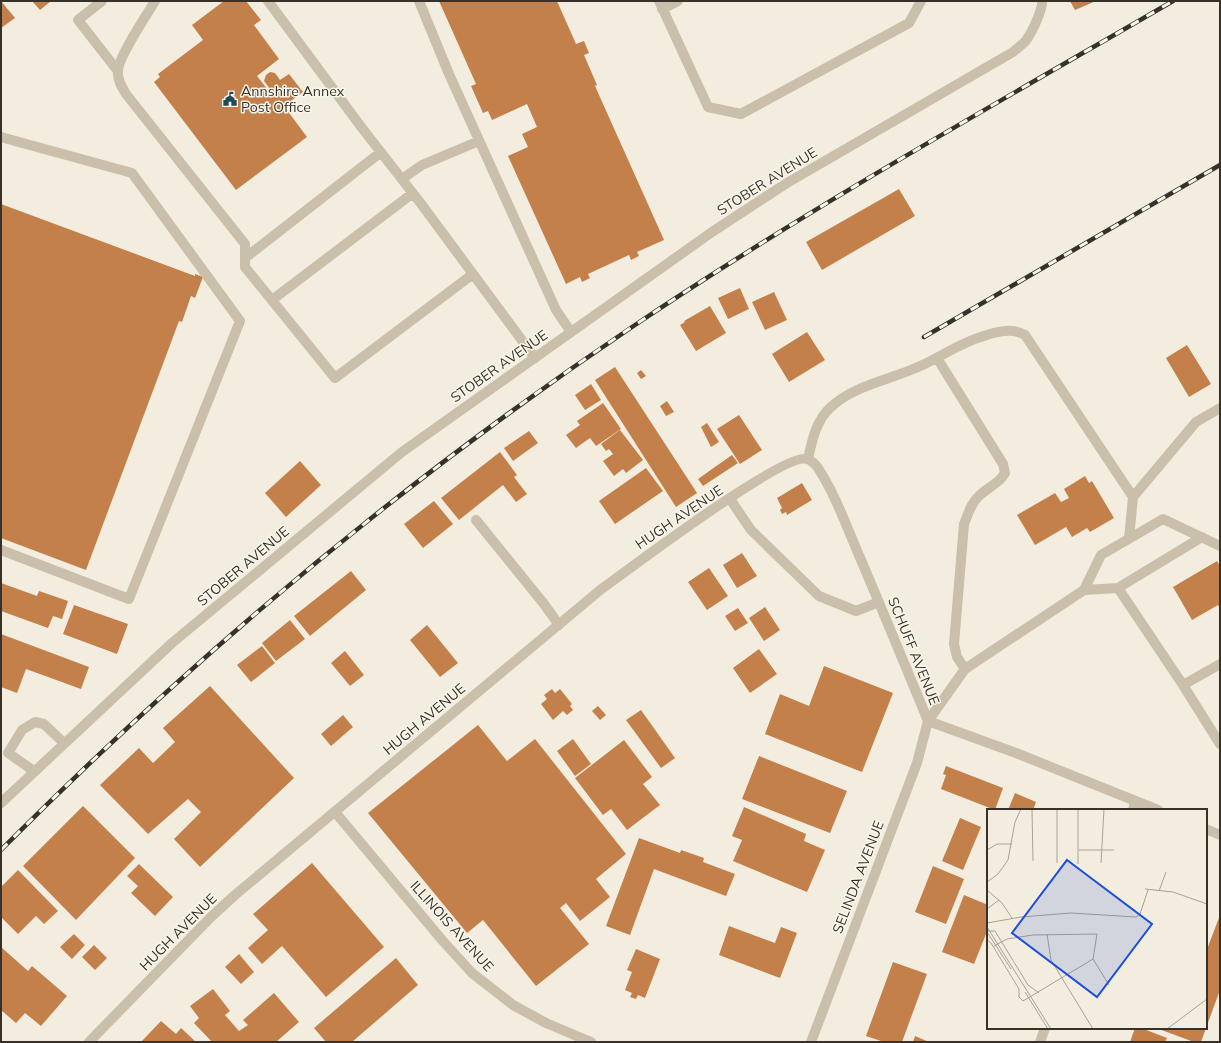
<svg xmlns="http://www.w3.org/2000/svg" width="1221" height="1043" viewBox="0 0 1221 1043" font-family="Mulish,sans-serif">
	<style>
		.building { fill: #c4804b }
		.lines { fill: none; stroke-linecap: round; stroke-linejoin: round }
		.lane { stroke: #cabfaa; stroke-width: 10 }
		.street { stroke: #cabfaa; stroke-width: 10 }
		.rail-casing { stroke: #383129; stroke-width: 4.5 }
		.rail { stroke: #faf6eb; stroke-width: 3; stroke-dasharray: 9; stroke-linecap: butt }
		.labels { text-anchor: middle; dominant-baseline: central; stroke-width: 3; stroke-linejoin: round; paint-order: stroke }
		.poi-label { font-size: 14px; fill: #383129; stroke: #faf6eb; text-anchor: start }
		.street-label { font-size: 14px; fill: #383129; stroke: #faf6eb }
		.inset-road { fill: none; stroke: #a8a296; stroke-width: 1 }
		.view { fill: #1d4ed8; fill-opacity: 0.15; stroke: #1d4ed8; stroke-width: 2 }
		.inset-edge { fill: none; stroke: #383129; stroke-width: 2 }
	</style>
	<rect width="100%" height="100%" fill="#f2edde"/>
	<path class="building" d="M 1,1 L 15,18 L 1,28 Z
		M 32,1 L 51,1 L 40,10 Z
		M 224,1 L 246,1 L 261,20 L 254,25 L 279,59 L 257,76 L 268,90 L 270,89 L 264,81 L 266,75 L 270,72 L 275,73 L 280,80 L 289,74 L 303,92 L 284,106 L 307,137 L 236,190 L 154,82 L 160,77 L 158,74 L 203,40 L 192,25 Z
		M 439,1 L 557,1 L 576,44 L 584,41 L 589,53 L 584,55 L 597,85 L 595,86 L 664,240 L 637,252 L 639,256 L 631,260 L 629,255 L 588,274 L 590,278 L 582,282 L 580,277 L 566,284 L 508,156 L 528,147 L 522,134 L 537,127 L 527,104 L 492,120 L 488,111 L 483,113 L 471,86 L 476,84 Z
		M 1070,1 L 1096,1 L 1075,10 Z
		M 899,189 L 915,216 L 822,270 L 806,242 Z
		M 1,204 L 195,276 L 195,274 L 203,277 L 195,298 L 191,296 L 182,322 L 179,321 L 86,570 L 1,538 Z
		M 740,288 L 749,309 L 728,319 L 718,298 Z
		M 774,292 L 787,320 L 765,330 L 752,302 Z
		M 710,306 L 726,333 L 696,351 L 680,325 L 685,322 L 684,321 Z
		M 807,332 L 825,360 L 789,382 L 772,354 Z
		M 1187,345 L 1211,384 L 1189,397 L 1166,358 Z
		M 615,367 L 697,493 L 676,507 L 595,380 Z
		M 641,370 L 646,376 L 641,379 L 637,373 Z
		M 591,384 L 601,400 L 585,410 L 575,395 Z
		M 667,401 L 674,412 L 666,416 L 660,406 Z
		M 603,403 L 621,429 L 596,446 L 590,438 L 576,448 L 566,435 L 580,425 L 577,421 Z
		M 739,415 L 762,450 L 740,464 L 717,429 Z
		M 707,423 L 719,442 L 711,447 L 701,427 Z
		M 620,430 L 643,460 L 626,473 L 623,469 L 614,476 L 603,461 L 613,454 L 609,449 L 606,451 L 601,444 Z
		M 529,431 L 538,443 L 513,461 L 504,448 Z
		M 500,452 L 517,475 L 514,477 L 527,494 L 516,502 L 503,485 L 459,520 L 441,498 Z
		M 732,455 L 738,463 L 703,486 L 698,479 Z
		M 300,461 L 321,485 L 286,517 L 265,493 Z
		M 646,468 L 663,491 L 615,524 L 599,501 Z
		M 1085,476 L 1089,483 L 1092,481 L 1114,518 L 1090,532 L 1087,528 L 1072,537 L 1066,527 L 1035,545 L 1017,515 L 1055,493 L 1061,502 L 1069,498 L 1064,489 Z
		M 802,483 L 812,500 L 787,515 L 786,512 L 782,514 L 780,510 L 782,508 L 777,498 Z
		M 434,501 L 453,524 L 423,548 L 404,524 Z
		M 742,553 L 757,576 L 737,588 L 723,565 Z
		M 1217,561 L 1220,566 L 1220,609 L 1218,605 L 1192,620 L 1173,587 Z
		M 709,568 L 728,596 L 707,610 L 688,582 Z
		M 351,571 L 366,590 L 310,636 L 294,616 Z
		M 1,583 L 37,596 L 39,591 L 68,601 L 62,619 L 53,616 L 48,628 L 1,611 Z
		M 74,605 L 128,624 L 117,654 L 63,634 Z
		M 765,607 L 780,630 L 764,641 L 749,618 Z
		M 738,608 L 748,623 L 735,631 L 725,616 Z
		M 290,620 L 305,639 L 276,661 L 262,643 Z
		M 427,625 L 458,663 L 440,677 L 410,640 Z
		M 1,634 L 89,667 L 81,689 L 26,669 L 17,693 L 1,687 Z
		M 262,646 L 275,663 L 251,682 L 237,665 Z
		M 759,649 L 777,674 L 750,693 L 733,668 Z
		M 345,651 L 364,675 L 350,686 L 331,663 Z
		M 824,666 L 893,693 L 862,772 L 765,734 L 780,694 L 809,706 Z
		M 210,686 L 294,778 L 200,867 L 174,839 L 201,812 L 188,799 L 148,834 L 100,785 L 139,748 L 153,763 L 175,742 L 163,728 Z
		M 552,689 L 555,693 L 560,689 L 572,704 L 570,706 L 573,710 L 567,715 L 563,711 L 553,720 L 541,704 L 547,699 L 544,695 Z
		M 598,706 L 606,715 L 600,720 L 592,711 Z
		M 641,710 L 675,758 L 661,768 L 626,720 Z
		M 343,715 L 353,727 L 331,746 L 321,734 Z
		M 478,725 L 507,761 L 535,739 L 626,854 L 596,879 L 610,897 L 580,921 L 566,903 L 560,908 L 589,944 L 536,986 L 483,920 L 467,933 L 368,813 Z
		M 573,739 L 591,764 L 575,776 L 557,751 Z
		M 624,740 L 652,777 L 643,784 L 660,805 L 627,830 L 611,809 L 603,815 L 575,778 Z
		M 759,756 L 847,791 L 830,833 L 742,799 Z
		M 946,766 L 1003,788 L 995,810 L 941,789 L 946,775 L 943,774 Z
		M 1015,793 L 1036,802 L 1033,810 L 1008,810 Z
		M 83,806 L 135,858 L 76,920 L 23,866 Z
		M 744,807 L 806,834 L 804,841 L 825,850 L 807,892 L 733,861 L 742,840 L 732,836 Z
		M 960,818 L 981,827 L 963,870 L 942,861 Z
		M 639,838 L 680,853 L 681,850 L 704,858 L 703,862 L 735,874 L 726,896 L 654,869 L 630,935 L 606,926 Z
		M 312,863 L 384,947 L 326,997 L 282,946 L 262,964 L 248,948 L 268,930 L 253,914 Z
		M 139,864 L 173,897 L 155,916 L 131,893 L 138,886 L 127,876 Z
		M 933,866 L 964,879 L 946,924 L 915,912 Z
		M 18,870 L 58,911 L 44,924 L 36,916 L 18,934 L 1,917 L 1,887 Z
		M 964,895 L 988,905 L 988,929 L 974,964 L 942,952 Z
		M 1220,915 L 1220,990 L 1206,1028 L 1206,952 Z
		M 729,926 L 775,943 L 781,927 L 797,933 L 780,978 L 719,955 Z
		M 74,934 L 85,945 L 72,959 L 60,947 Z
		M 94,945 L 107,958 L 95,970 L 82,957 Z
		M 1,947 L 28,971 L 32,966 L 67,996 L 41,1026 L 25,1013 L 16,1023 L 1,1010 Z
		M 636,949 L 660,959 L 645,998 L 638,995 L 636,999 L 630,997 L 632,993 L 625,990 L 632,972 L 627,970 Z
		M 239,954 L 254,972 L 241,984 L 225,967 Z
		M 396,958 L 418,985 L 352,1042 L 326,1042 L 314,1028 Z
		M 893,962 L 927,974 L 902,1042 L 884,1042 L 866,1036 Z
		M 213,989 L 230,1011 L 225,1015 L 239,1031 L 248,1025 L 243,1020 L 274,993 L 299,1022 L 276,1042 L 212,1042 L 194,1023 L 199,1018 L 190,1006 Z
		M 161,1021 L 176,1034 L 181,1028 L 196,1042 L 141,1042 Z
		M 1135,1028 L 1141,1028 L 1167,1038 L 1165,1042 L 1130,1042 Z
		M 1156,1028 L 1206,1028 L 1201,1042 L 1194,1042 Z
		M 915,1036 L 929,1042 L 913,1042 Z"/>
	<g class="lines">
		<path class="lane" d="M 102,1 L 78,20 L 117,70
			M 155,1 C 147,15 118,57 118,71 C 117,80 122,87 126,94 L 245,244 L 245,267 L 335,378 L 473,274
			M 268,1 L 362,128 L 422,205 L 535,358
			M 419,1 L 449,74 L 556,310 L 571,332
			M 659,1 L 708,107 L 741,114 L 909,23 L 921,1
			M 662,9 L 678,1
			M 1,137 L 132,173 L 240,321 L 129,599 L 1,550
			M 402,179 L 422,165 L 479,141
			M 245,258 L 381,152
			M 272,300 L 413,193
			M 937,358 L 1003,464 L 1005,473 C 998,485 989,486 979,496 C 971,503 968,514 964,524 L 954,644 L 957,657 L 965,669
			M 808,459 C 812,441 816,420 831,407 C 855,385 889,380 918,367 C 939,358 960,343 981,337 C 995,332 1012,327 1025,335 L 1133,497
			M 730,499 L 751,530 L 819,596 L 856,611 L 879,602
			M 476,520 L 544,604 L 559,625
			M 1129,539 L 1133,497 L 1196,422 L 1220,408
			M 1118,588 L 1183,685 L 1220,744
			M 1084,590 L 1101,555 L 1163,519 L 1220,546
			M 1183,685 L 1220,664
			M 928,721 L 965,669 L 1084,590 L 1118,588 L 1202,537
			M 34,771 L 8,753 L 22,730 L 35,722 L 44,724 L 64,743
			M 1133,810 L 1135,801
			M 1040,1042 L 1045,1028"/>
		<path class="street" d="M 1,803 L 172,643 L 402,452 L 712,232 L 787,183 L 1013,52 C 1017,48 1024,44 1027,39 C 1032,32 1043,9 1042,1
			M 335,812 L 442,940 L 472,973 L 513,1005 L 546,1023 L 591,1042
			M 1206,829 L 1220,835
			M 89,1042 L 211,917 L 235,895 L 599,591 C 625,572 784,452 807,459 C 811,460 816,465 818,468 C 835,494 846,525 858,553 C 882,609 905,665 928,721 L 1016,753 L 1158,810
			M 811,1042 L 917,763 L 928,721"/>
		<defs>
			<path id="rail" d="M 924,337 L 1220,165
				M 1,850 C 194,656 407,478 635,325 C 809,208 992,106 1173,1"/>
		</defs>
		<use href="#rail" class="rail-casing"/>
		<use href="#rail" class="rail"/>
	</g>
	<defs>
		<symbol id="civic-bare" viewBox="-9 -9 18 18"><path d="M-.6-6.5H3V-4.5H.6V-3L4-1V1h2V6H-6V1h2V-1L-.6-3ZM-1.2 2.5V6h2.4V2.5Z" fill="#1f4a59" stroke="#faf6eb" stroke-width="2.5" paint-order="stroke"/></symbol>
	</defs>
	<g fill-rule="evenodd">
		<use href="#civic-bare" x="220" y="89" width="20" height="20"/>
	</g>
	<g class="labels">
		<g class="poi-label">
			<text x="241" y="91">Annshire Annex<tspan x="241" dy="16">Post Office</tspan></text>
		</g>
		<g class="street-label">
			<text transform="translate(767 181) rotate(-32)">STOBER AVENUE</text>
			<text transform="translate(499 366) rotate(-35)">STOBER AVENUE</text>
			<text transform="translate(679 517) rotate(-34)">HUGH AVENUE</text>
			<text transform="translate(243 566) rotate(-40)">STOBER AVENUE</text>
			<text transform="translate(914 651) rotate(68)">SCHUFF AVENUE</text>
			<text transform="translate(424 719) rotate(-40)">HUGH AVENUE</text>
			<text transform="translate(858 877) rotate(-69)">SELINDA AVENUE</text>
			<text transform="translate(452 926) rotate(48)">ILLINOIS AVENUE</text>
			<text transform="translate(178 932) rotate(-45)">HUGH AVENUE</text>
		</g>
	</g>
	<g transform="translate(987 809)">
		<rect width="220" height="220" fill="#f2edde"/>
		<path class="inset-road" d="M 45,0 L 46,52M 70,0 L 70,54M 91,0 L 91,55M 0,41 L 10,35 L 25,35M 92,41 L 127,41M 114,54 L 117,0M 0,73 L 11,65 L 21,51 L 28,13 L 34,0M 158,80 L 186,83 L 220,95M 0,81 L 15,94 L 25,109M 172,82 L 179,63M 0,100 L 12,91M 0,114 L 34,108 L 84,104 L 149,108 L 153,105 L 161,81M 0,118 L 64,220M 1,122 L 8,122 L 41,176 L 52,184M 0,123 L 24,160M 60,125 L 64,151 L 106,220M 0,131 L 4,134 L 32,180 L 32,188 L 36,192 L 106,150M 7,137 L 20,130 L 46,126 L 110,125 L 106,150 L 122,176M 38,183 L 61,220M 180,220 L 220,190"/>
		<path class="view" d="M 80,51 L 165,115 L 110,188 L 25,124 Z"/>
		<rect width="220" height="220" class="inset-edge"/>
	</g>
	<rect width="1221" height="1043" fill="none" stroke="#383129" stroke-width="4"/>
</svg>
